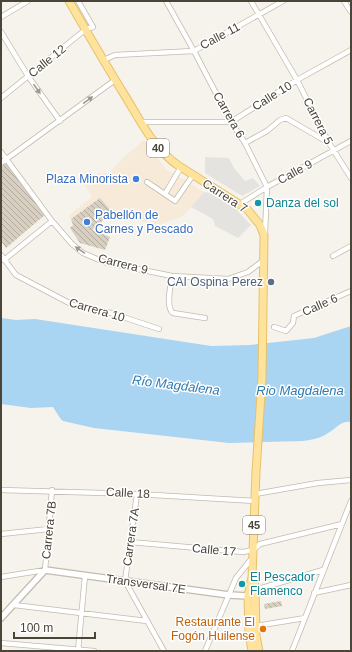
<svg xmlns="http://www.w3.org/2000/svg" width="352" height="652" viewBox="0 0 352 652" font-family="Arial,sans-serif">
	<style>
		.commercial { fill: #f7ead8 }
		.parking { fill: #e5e3e0 }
		.water { fill: #a9d4f2 }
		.building { fill: url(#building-back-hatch) }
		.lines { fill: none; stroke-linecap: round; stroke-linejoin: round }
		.minor-casing { stroke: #c2bbae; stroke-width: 6 }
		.tertiary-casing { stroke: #c2bbae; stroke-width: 8 }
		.primary-casing { stroke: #e6c16a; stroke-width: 9 }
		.minor { stroke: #fff; stroke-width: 4.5 }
		.tertiary { stroke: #fff; stroke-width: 5.5 }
		.primary { stroke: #ffe39c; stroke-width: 7 }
		.oneway { fill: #9c9892 }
		.shop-dot { fill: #3f7fe0; stroke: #fff; stroke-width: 1.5 }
		.culture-dot { fill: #0f9aa8; stroke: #fff; stroke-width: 1.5 }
		.service-dot { fill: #5c6f8a; stroke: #fff; stroke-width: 1.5 }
		.food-dot { fill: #e8710a; stroke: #fff; stroke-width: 1.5 }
		.labels { text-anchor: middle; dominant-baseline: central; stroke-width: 3; stroke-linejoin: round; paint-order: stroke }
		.shield { fill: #fff; stroke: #817c74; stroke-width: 1 }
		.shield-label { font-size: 11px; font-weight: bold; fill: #4b4439 }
		.street-label { font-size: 12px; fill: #4b4439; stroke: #fff }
		.shop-label { font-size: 12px; fill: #366cbe; stroke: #fff; text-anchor: end }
		.culture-label { font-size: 12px; fill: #0d838f; stroke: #fff; text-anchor: start }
		.service-label { font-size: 12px; fill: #4e5e75; stroke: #fff; text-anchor: end }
		.food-label { font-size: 12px; fill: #c56008; stroke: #fff; text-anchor: end }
		.water-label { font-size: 13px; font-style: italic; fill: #2e7ab2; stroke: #fff }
	</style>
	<defs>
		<pattern id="building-back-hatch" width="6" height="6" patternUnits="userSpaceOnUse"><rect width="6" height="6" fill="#d8cfc1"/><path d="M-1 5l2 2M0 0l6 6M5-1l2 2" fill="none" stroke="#b1aa9e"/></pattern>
	</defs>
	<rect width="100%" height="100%" fill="#f6f3ec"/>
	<path class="commercial" d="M 144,140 L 166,169 L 204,192 L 183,216 L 156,226 L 112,212 L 100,198 L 71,219 L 68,216 L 92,197 L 84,183 L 95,174 L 109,173 L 124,157 Z"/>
	<path class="parking" d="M 205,157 L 229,158 L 234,168 L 245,181 L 253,178 L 260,186 L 242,196 L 205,173 Z
		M 204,192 L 210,193 L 236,209 L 251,225 L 238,238 L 215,226 L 213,219 L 191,207 Z"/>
	<path class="water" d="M 1,318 L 16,320 L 35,319 L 211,346 L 250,345 L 314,338 L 351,326 L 351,422 C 341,420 336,429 328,433 C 321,438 312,440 303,441 L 229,443 L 94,428 L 63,421 L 60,418 L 53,407 L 31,408 L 1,404 Z"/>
	<path class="building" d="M 8,162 L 46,214 L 6,248 L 1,241 L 1,167 Z
		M 100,198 L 112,212 L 92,230 L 110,237 L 105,250 L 80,243 L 70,228 L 73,225 L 71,219 Z
		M 281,601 L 282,606 L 265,609 L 264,604 Z"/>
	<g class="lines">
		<defs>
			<path id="minor" d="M 166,1 L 194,51 L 231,122 L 245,143 L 267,187 L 265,233
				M 251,1 L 297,80 L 329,143 L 351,178
				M 344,1 L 351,12
				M 1,17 L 28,1
				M 1,32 L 28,76 L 60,121
				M 104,60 L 115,55 L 194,51 L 283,1
				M 1,98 L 86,29 L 93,27 L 78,1
				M 141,122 L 231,122 L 297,80 L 351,50
				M 245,143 L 267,131 L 280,120 L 286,118 L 329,143
				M 1,152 L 52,221 L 72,244 L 83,253 L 104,262 L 172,276 L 228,279 L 248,272 L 264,260
				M 1,163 L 115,80
				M 147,182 L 175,201 L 193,175
				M 165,194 L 181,167
				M 240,204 L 267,187 L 351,141
				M 1,255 L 16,275 L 73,305 L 111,313 L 159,329
				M 333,256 L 351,246
				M 4,260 L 52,221
				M 172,276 C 171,285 165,307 173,313 L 205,318
				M 274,327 L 286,331 L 293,323 L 294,316 L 351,291
				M 1,490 L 137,494 L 255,501
				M 137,494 L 125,581 L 164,651
				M 255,494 L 318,483 L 351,480
				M 1,534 L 49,529
				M 130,542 L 243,552 L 253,550 L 260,544 L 342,524
				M 1,577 L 45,570 L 52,490
				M 255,590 L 323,570
				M 314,593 L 351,585
				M 14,605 L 147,621
				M 256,626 L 305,618
				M 1,643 L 94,651
				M 78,651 L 85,576
				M 205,651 L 236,578 L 253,557
				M 292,651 L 351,501"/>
			<path id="tertiary" d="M 1,618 L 45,570 L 229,595 L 248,596"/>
			<path id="primary" d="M 69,1 C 88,34 107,67 127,99 C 142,124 155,150 179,166 L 247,209 L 260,225 L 264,235 L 262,378 L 256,472 L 252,577 L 248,596 L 249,632 L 252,651
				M 252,578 L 255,585 L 256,636 L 259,651"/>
		</defs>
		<use href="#minor" class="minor-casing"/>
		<use href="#tertiary" class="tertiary-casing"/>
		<use href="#primary" class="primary-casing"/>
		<use href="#minor" class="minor"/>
		<use href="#tertiary" class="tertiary"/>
		<use href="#primary" class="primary"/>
	</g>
	<defs><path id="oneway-solid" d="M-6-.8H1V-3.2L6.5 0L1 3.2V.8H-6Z"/></defs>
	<g class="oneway">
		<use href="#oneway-solid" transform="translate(37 89) rotate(55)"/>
		<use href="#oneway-solid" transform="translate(88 100) rotate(-36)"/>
		<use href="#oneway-solid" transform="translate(80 250) rotate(-146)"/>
	</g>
	<g class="shop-dot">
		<circle cx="136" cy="179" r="4"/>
		<circle cx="87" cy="222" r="4"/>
	</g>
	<g class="culture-dot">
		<circle cx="258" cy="203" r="4"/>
		<circle cx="242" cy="584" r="4"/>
	</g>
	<circle class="service-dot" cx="271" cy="282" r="4"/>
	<circle class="food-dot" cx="263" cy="629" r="4"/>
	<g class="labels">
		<g class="shield">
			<rect x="147" y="139" width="22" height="18" rx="3"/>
			<rect x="243" y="516" width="22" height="18" rx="3"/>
		</g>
		<g class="shield-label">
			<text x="158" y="148">40</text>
			<text x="254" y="525">45</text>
		</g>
		<g class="street-label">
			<text transform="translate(220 36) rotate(-28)">Calle 11</text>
			<text transform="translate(47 61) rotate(-39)">Calle 12</text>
			<text transform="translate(272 96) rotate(-32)">Calle 10</text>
			<text transform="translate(229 115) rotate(60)">Carrera 6</text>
			<text transform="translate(318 121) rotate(63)">Carrera 5</text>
			<text transform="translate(295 172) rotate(-29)">Calle 9</text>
			<text transform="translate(225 196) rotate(33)">Carrera 7</text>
			<text transform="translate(123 264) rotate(14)">Carrera 9</text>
			<text transform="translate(320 305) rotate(-24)">Calle 6</text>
			<text transform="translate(97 310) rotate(16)">Carrera 10</text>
			<text transform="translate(128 493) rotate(3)">Calle 18</text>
			<text transform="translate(49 530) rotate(-84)">Carrera 7B</text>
			<text transform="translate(131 537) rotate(-82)">Carrera 7A</text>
			<text transform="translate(214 550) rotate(5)">Calle 17</text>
			<text transform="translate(146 584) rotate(8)">Transversal 7E</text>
		</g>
		<g class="shop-label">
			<text x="128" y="179">Plaza Minorista</text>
			<text x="95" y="215" text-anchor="start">Pabellón de<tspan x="95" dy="14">Carnes y Pescado</tspan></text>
		</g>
		<g class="culture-label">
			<text x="266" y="203">Danza del sol</text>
			<text x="250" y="577">El Pescador<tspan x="250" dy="14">Flamenco</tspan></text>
		</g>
		<g class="service-label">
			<text x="263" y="282">CAI Ospina Perez</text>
		</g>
		<g class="food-label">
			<text x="255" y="622">Restaurante El<tspan x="255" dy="14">Fogón Huilense</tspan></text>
		</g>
		<g class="water-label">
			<text transform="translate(176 385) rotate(7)">Río Magdalena</text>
			<text x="300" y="390">Rio Magdalena</text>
		</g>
	</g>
	<rect width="352" height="652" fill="none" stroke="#4b4439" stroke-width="4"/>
	<path d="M14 632v6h81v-6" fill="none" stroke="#4b4439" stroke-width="2"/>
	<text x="20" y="632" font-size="12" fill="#4b4439" stroke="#ffffff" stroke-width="3" paint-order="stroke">100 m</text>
</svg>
